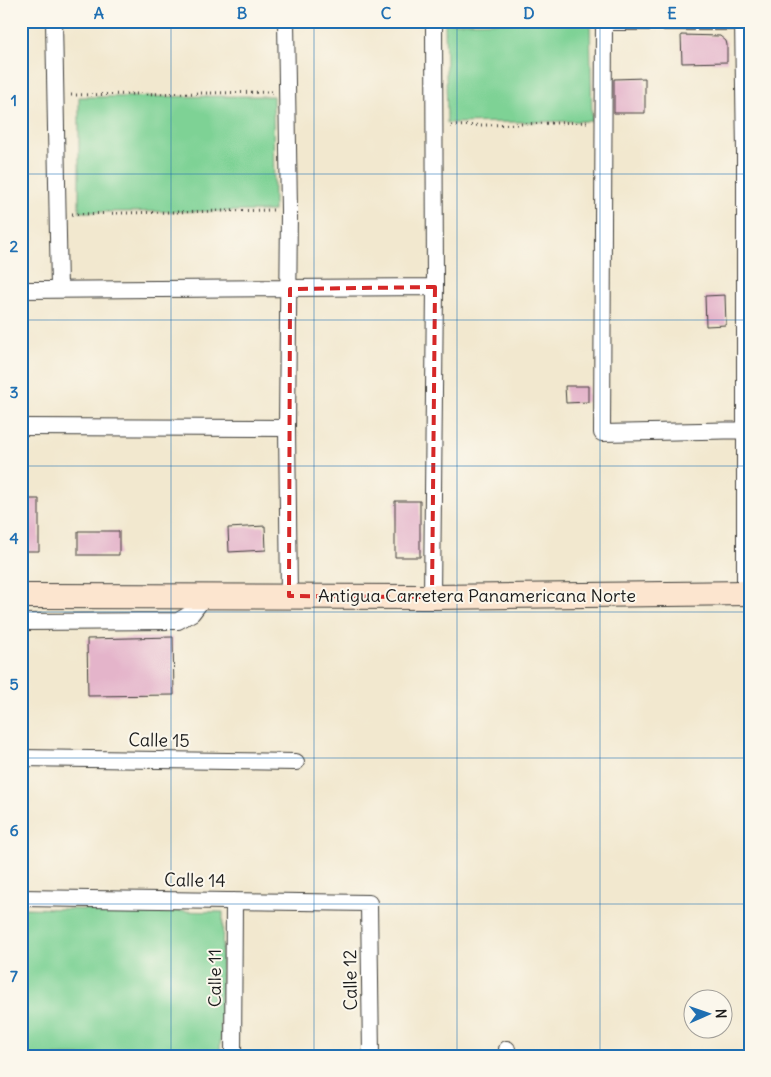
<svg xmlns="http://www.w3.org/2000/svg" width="771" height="1077" viewBox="0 0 771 1077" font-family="Delius,sans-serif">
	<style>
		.green { fill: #7ed295; stroke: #4d7758 }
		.building { fill: #e4b4ca }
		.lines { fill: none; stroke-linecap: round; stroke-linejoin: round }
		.minor-casing { stroke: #3c3b37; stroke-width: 18 }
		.secondary-casing { stroke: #3c3b37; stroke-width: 26 }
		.path { stroke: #3c3b37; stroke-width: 3; stroke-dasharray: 1 4; stroke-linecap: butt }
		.minor { stroke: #fff; stroke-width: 16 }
		.secondary { stroke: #fce5cf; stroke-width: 24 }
		.marked { fill: none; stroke: #d62828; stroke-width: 4; stroke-dasharray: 10 6; stroke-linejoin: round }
		.grid { fill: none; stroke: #1f6fb2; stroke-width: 1; stroke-opacity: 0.55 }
		.labels { text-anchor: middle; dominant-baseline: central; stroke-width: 4; stroke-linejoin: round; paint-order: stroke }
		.street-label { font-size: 18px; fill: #1c1c1c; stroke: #fbf7ec }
		.neatline { fill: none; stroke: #1f6fb2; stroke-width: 2 }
		.grid-label { font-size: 16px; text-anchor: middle; font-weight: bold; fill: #1f6fb2 }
	</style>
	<rect width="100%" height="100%" fill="#fbf7ec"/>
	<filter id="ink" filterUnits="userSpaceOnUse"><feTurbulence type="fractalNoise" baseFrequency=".02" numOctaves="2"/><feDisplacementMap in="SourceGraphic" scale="10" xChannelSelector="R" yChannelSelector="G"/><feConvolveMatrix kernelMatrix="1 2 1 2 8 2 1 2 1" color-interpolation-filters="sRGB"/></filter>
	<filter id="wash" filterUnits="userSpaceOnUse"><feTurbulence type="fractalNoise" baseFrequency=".0096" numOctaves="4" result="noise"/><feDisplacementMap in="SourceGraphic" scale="20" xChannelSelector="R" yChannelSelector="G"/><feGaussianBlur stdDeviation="1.12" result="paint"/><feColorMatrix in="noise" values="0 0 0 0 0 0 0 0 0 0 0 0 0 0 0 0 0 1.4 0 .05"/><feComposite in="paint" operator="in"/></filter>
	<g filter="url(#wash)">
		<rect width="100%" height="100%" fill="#f2e8cf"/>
		<path class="green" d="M 590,21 L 592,121 L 447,123 L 445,23 Z
			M 273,96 L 274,211 L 79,212 L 79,97 Z
			M 21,908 L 223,912 L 220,1056 L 21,1056 Z"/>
		<g id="blocks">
			<path class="building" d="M 681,35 L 720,36 L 726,41 L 727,45 L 727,62 L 682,63 Z
				M 645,78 L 645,113 L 614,113 L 614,79 Z
				M 725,295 L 726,325 L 706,326 L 705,296 Z
				M 565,386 L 588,386 L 588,402 L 566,403 Z
				M 21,499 L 39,499 L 39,551 L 21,551 Z
				M 395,501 L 420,501 L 420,557 L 395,557 Z
				M 265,526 L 266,550 L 229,552 L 228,528 Z
				M 78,531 L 119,531 L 119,555 L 78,555 Z
				M 173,637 L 174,695 L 88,696 L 87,639 Z"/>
		</g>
	</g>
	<g filter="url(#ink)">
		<use href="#blocks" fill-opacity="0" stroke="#3c3b37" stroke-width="1"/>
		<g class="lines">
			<defs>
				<path id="minor" d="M 54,21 L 59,289
					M 286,21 L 289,210 L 287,428 L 289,596
					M 604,21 L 602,433 L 750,430
					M 743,21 L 745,153 L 745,594
					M 604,22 L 750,22
					M 21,290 L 435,287
					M 21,427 L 287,428
					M 432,597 L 435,287 L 434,21
					M 21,622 L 178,621 L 192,613 L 205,596
					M 21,758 L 296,762
					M 21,898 L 369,903 L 371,1056
					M 507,1049 L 508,1056
					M 233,1056 L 234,901"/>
				<path id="secondary" d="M 21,596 L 432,597 L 750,593"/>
			</defs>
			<use href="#minor" class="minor-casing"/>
			<use href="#secondary" class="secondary-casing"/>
			<path class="path" d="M 449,23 L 588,22
				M 71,95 L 272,92
				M 451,126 L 587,122
				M 72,214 L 274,210"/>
			<use href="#minor" class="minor"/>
			<use href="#secondary" class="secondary"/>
		</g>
	</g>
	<path class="marked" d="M 435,287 L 432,597 L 289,596 L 290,289 Z"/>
	<path class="grid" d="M 171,21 L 171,1056M 314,21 L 314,1056M 457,21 L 457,1056M 600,21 L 600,1056M 21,174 L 750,174M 21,320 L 750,320M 21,466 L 750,466M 21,612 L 750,612M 21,758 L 750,758M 21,904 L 750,904"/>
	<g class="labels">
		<g class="street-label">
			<text x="477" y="595">Antigua Carretera Panamericana Norte</text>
			<text transform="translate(159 740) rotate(1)">Calle 15</text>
			<text transform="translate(195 880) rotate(1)">Calle 14</text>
			<text transform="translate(214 978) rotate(-90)">Calle 11</text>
			<text transform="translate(350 980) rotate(-91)">Calle 12</text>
		</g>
	</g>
	<rect width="771" height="1077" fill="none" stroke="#fbf7ec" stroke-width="55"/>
	<g transform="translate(708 1014) rotate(88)"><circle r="24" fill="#fbf7ec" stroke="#a29f99"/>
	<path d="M0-4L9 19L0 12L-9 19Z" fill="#1f6fb2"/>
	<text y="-8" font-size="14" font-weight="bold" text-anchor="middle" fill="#1c1c1c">N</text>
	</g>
	<rect x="28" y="28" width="716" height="1022" class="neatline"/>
	<g class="grid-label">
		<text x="99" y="19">A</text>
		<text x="242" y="19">B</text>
		<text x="386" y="19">C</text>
		<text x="529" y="19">D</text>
		<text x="672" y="19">E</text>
		<text x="14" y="106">1</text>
		<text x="14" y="252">2</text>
		<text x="14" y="398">3</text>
		<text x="14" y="544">4</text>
		<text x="14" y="690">5</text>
		<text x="14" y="836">6</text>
		<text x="14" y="982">7</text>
	</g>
</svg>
